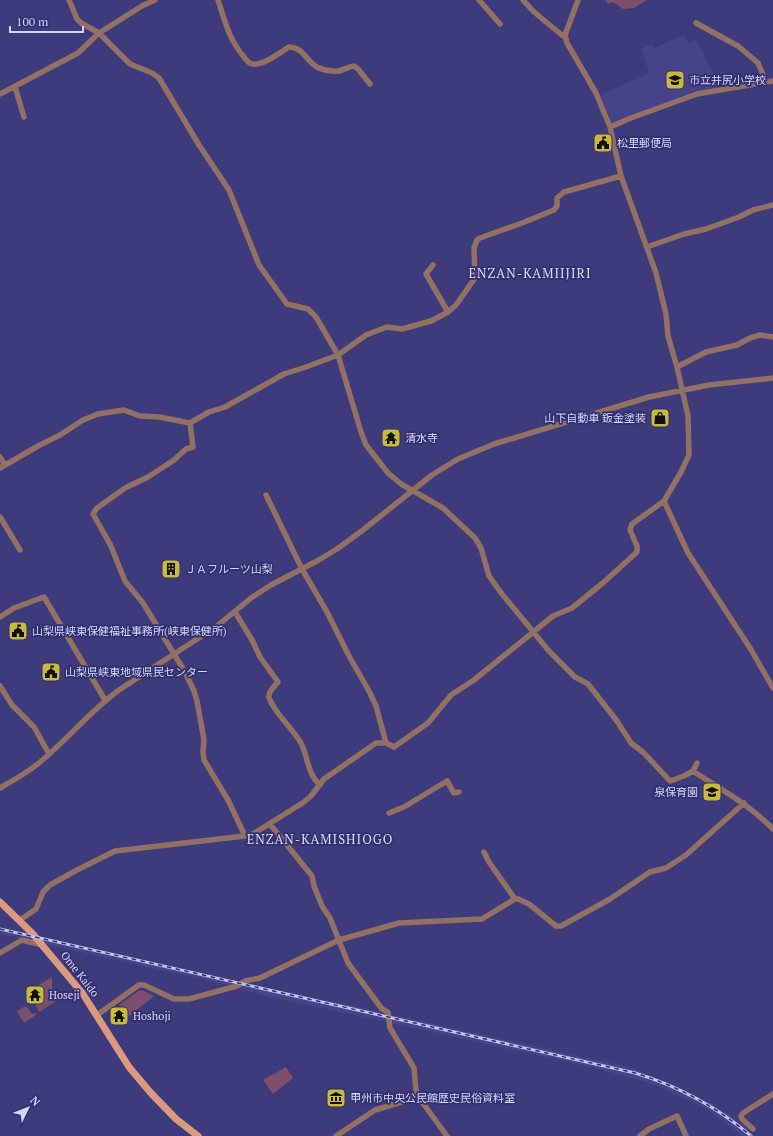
<svg xmlns="http://www.w3.org/2000/svg" width="773" height="1136" viewBox="0 0 773 1136" font-family="'PT Serif','Noto Sans JP',serif">
	<style>
		.built { fill: #46438b }
		.green { fill: #7d4f6c }
		.lines { fill: none; stroke-linecap: round; stroke-linejoin: round }
		.minor { stroke: #927063; stroke-width: 5.5 }
		.major { stroke: #dd997f; stroke-width: 7 }
		.rail-casing { stroke: #c1c3ed; stroke-width: 3 }
		.rail { stroke: #33306f; stroke-width: 1.5; stroke-dasharray: 4.5; stroke-linecap: butt }
		.labels { text-anchor: middle; dominant-baseline: central; stroke-width: 3.5; stroke-linejoin: round; paint-order: stroke }
		.poi-label { font-size: 11px; fill: #d2d5fc; stroke: #33306f; text-anchor: start }
		.street-label { font-size: 11px; fill: #d2d5fc; stroke: #33306f }
		.quarter-label { font-size: 13px; letter-spacing: 1px; fill: #d7daf9; stroke: #33306f }
	</style>
	<rect width="100%" height="100%" fill="#3d3b7b"/>
	<path class="built" d="M 684,35 L 688,43 L 696,40 L 702,50 L 720,87 L 612,124 L 600,95 L 649,73 L 641,48 L 652,44 L 654,48 Z
		M 0,928 L 38,936 L 188,972 L 330,1001 L 633,1068 L 711,1103 L 742,1124 L 755,1136 L 743,1136 L 711,1112 L 690,1101 L 655,1085 L 634,1079 L 591,1067 L 391,1023 L 304,1004 L 264,996 L 227,985 L 0,934 Z"/>
	<path class="green" d="M 605,0 L 647,0 L 634,8 L 623,9 L 613,2 L 608,4 Z
		M 52,977 L 52,986 L 58,1000 L 39,1012 L 35,1004 L 42,999 L 41,996 L 42,994 L 37,986 Z
		M 140,990 L 144,991 L 154,996 L 128,1017 L 119,1005 Z
		M 25,1006 L 28,1008 L 32,1014 L 35,1013 L 36,1015 L 24,1023 L 17,1011 Z
		M 286,1067 L 293,1078 L 273,1094 L 263,1080 Z"/>
	<g class="lines">
		<path class="minor" d="M 69,0 L 77,19 L 81,23 L 99,33 L 130,64 L 152,73 L 159,78 L 199,145 L 229,190 L 259,265 L 287,304 L 308,309 L 316,317 L 338,355 L 361,432 L 366,445 L 388,473 L 401,484 L 443,508 L 475,538 L 481,548 L 489,576 L 502,594 L 549,651 L 575,677 L 588,684 L 617,721 L 631,743 L 644,753 L 670,781 L 684,776 L 693,771 C 720,789 750,805 773,829
			M 218,0 C 225,22 229,39 244,57 C 246,60 249,64 253,64 C 263,66 281,52 289,47 C 303,47 306,61 317,67 C 321,69 328,71 333,71 C 340,73 346,67 354,66 L 358,69 L 370,84
			M 479,0 L 500,24
			M 523,0 L 534,12 L 563,36
			M 696,23 L 738,46 L 758,63 L 766,82
			M 15,87 L 24,117
			M 0,94 L 78,53 L 99,33 L 142,6 L 155,0
			M 610,127 L 631,118 L 697,94 L 773,81
			M 647,247 L 684,234 L 706,229 L 739,217 L 753,210 L 773,205
			M 433,265 L 426,274 L 448,312
			M 677,367 L 706,352 L 737,345 L 750,338 L 760,335 L 773,337
			M 190,423 L 193,447 L 186,449 L 174,460 L 148,477 L 125,488 L 97,508 L 93,514 L 110,544 L 125,581 L 143,603 L 185,672 L 194,691 L 197,701 L 204,740 L 203,752 L 204,760 L 228,800 L 245,836
			M 0,457 L 5,465
			M 0,468 L 38,446 L 60,435 L 83,420 L 98,414 L 124,410 L 140,416 L 159,417 L 190,423 L 209,412 L 225,407 L 284,374 L 306,367 L 338,355 L 366,335 L 387,327 L 402,329 L 431,321 L 448,312 L 456,305 L 475,278 L 474,248 L 477,240 L 480,238 L 522,223 L 554,210 L 557,206 L 557,198 L 564,192 L 621,176
			M 266,495 L 302,569 L 327,612 L 349,656 L 370,693 L 376,706 L 386,743
			M 664,501 L 688,553 L 750,648 L 773,688
			M 0,517 L 20,550
			M 235,612 L 252,640 L 260,657 L 278,682 C 275,686 268,691 269,697 C 272,710 294,730 301,743 C 308,756 307,774 320,785
			M 0,617 L 14,608 L 44,597 L 105,700
			M 0,686 L 12,705 L 34,727 L 49,754
			M 693,771 L 697,763
			M 0,788 C 14,780 27,773 39,763 C 67,740 90,711 119,690 L 217,626 L 251,598 L 271,585 L 317,561 L 337,549 L 363,530 L 432,475 L 458,459 L 494,444 L 649,397 L 709,385 L 773,378
			M 389,813 L 404,807 L 447,781 L 454,793 L 459,792
			M 270,824 L 312,876 L 314,886 L 322,906 L 330,918 L 348,963 L 382,1009 L 388,1012 L 390,1028 L 414,1068 L 416,1090 L 417,1095 L 447,1136
			M 484,852 L 489,862 L 515,899
			M 20,920 L 36,909 L 43,892 L 50,885 L 77,870 L 115,851 L 245,836 L 253,834 L 304,802 L 311,796 L 324,779 L 376,743 L 386,743 L 394,747 L 428,723 L 451,695 L 474,680 L 553,616 L 572,608 L 604,582 L 637,552 L 637,546 L 630,530 L 632,524 L 664,501 L 681,472 L 689,455 L 688,416 L 677,367 L 668,336 L 666,314 L 656,273 L 621,176 L 610,127 L 596,93 L 567,43 L 565,35 L 578,0
			M 0,953 L 22,940 L 42,945
			M 97,1015 L 139,985 L 144,985 L 174,999 L 189,999 L 237,986 L 245,981 L 260,978 L 339,940 L 399,923 L 482,919 L 515,899 L 518,899 L 529,904 L 556,926 L 561,926 L 610,899 L 650,872 L 666,868 L 686,855 L 744,803
			M 753,1129 L 742,1119 L 741,1116 L 743,1113 L 773,1094
			M 336,1136 L 375,1110 L 405,1101 L 417,1095
			M 640,1136 L 649,1129 L 677,1116 L 686,1136"/>
		<path class="major" d="M 0,902 L 32,933 L 83,994 L 129,1067 L 150,1092 L 176,1119 L 198,1136"/>
		<defs>
			<path id="rail" d="M 0,929 L 635,1073 C 678,1086 717,1107 751,1136"/>
		</defs>
		<use href="#rail" class="rail-casing"/>
		<use href="#rail" class="rail"/>
	</g>
	<defs>
		<symbol id="school-square" viewBox="-11 -11 22 22"><rect x="-9" y="-9" width="18" height="18" rx="4" fill="#caba3a" stroke="#33306f"/><path d="M0-5L7-2L0 1L-7-2ZM-4 1L0 2.5L4 1V4Q0 6-4 4Z" fill="#111"/></symbol>
		<symbol id="civic-square" viewBox="-11 -11 22 22"><rect x="-9" y="-9" width="18" height="18" rx="4" fill="#caba3a" stroke="#33306f"/><path d="M-.6-6.5H3V-4.5H.6V-3L4-1V1h2V6H-6V1h2V-1L-.6-3ZM-1.2 2.5V6h2.4V2.5Z" fill="#111"/></symbol>
		<symbol id="shop-square" viewBox="-11 -11 22 22"><rect x="-9" y="-9" width="18" height="18" rx="4" fill="#caba3a" stroke="#33306f"/><path d="M-5-2.5h2.3a2.7 3.5 0 0 1 5.4 0H5L5.5 6h-11ZM-1.5-2.5h3a1.5 2.3 0 0 0-3 0Z" fill="#111"/></symbol>
		<symbol id="temple-square" viewBox="-11 -11 22 22"><rect x="-9" y="-9" width="18" height="18" rx="4" fill="#caba3a" stroke="#33306f"/><path d="M0-6L5-2H3V0L6.5 2.5H4V6H1.5V3h-3V6H-4V2.5H-6.5L-3 0V-2H-5Z" fill="#111"/></symbol>
		<symbol id="building-square" viewBox="-11 -11 22 22"><rect x="-9" y="-9" width="18" height="18" rx="4" fill="#caba3a" stroke="#33306f"/><path d="M-4-6H4V6H1V3H-1V6H-4ZM-2.5-4.3h1.7v1.8h-1.7ZM.8-4.3h1.7v1.8H.8ZM-2.5-1h1.7V.8h-1.7ZM.8-1h1.7V.8H.8Z" fill="#111"/></symbol>
		<symbol id="museum-square" viewBox="-11 -11 22 22"><rect x="-9" y="-9" width="18" height="18" rx="4" fill="#caba3a" stroke="#33306f"/><path d="M0-6L6-3V-2H-6V-3ZM-5-1h2V3h-2ZM-1-1h2V3h-2ZM3-1h2V3H3ZM-6 4H6V6H-6Z" fill="#111"/></symbol>
	</defs>
	<g fill-rule="evenodd">
		<use href="#school-square" x="664" y="69" width="22" height="22"/>
		<use href="#civic-square" x="592" y="132" width="22" height="22"/>
		<use href="#shop-square" x="649" y="407" width="22" height="22"/>
		<use href="#temple-square" x="380" y="427" width="22" height="22"/>
		<use href="#building-square" x="160" y="558" width="22" height="22"/>
		<use href="#civic-square" x="7" y="620" width="22" height="22"/>
		<use href="#civic-square" x="40" y="661" width="22" height="22"/>
		<use href="#school-square" x="701" y="781" width="22" height="22"/>
		<use href="#temple-square" x="24" y="984" width="22" height="22"/>
		<use href="#temple-square" x="108" y="1005" width="22" height="22"/>
		<use href="#museum-square" x="325" y="1087" width="22" height="22"/>
	</g>
	<g class="labels">
		<g class="poi-label">
			<text x="689" y="80">市立井尻小学校</text>
			<text x="617" y="143">松里郵便局</text>
			<text x="646" y="418" text-anchor="end">山下自動車 鈑金塗装</text>
			<text x="405" y="438">清水寺</text>
			<text x="185" y="569">ＪＡフルーツ山梨</text>
			<text x="32" y="631">山梨県峡東保健福祉事務所(峡東保健所)</text>
			<text x="65" y="672">山梨県峡東地域県民センター</text>
			<text x="698" y="792" text-anchor="end">泉保育園</text>
			<text x="49" y="995">Hoseji</text>
			<text x="133" y="1016">Hoshoji</text>
			<text x="350" y="1098">甲州市中央公民館歴史民俗資料室</text>
		</g>
		<g class="street-label">
			<text transform="translate(80 974) rotate(52)">Ome Kaido</text>
		</g>
		<g class="quarter-label">
			<text x="530" y="273">ENZAN-KAMIIJIRI</text>
			<text x="320" y="839">ENZAN-KAMISHIOGO</text>
		</g>
	</g>
	<g transform="translate(28 1108) rotate(47)" stroke="#33306f" stroke-width="3" paint-order="stroke">
	<path d="M0-3L7 15L0 10L-7 15Z" fill="#d2d5fc"/>
	<text y="-6" font-size="11" font-weight="bold" text-anchor="middle" fill="#d2d5fc">N</text>
	</g>
	<path d="M10 26v6h73v-6" fill="none" stroke="#d2d5fc" stroke-width="2"/>
	<text x="16" y="26" font-size="12" fill="#d2d5fc" stroke="#33306f" stroke-width="3" paint-order="stroke">100 m</text>
</svg>
